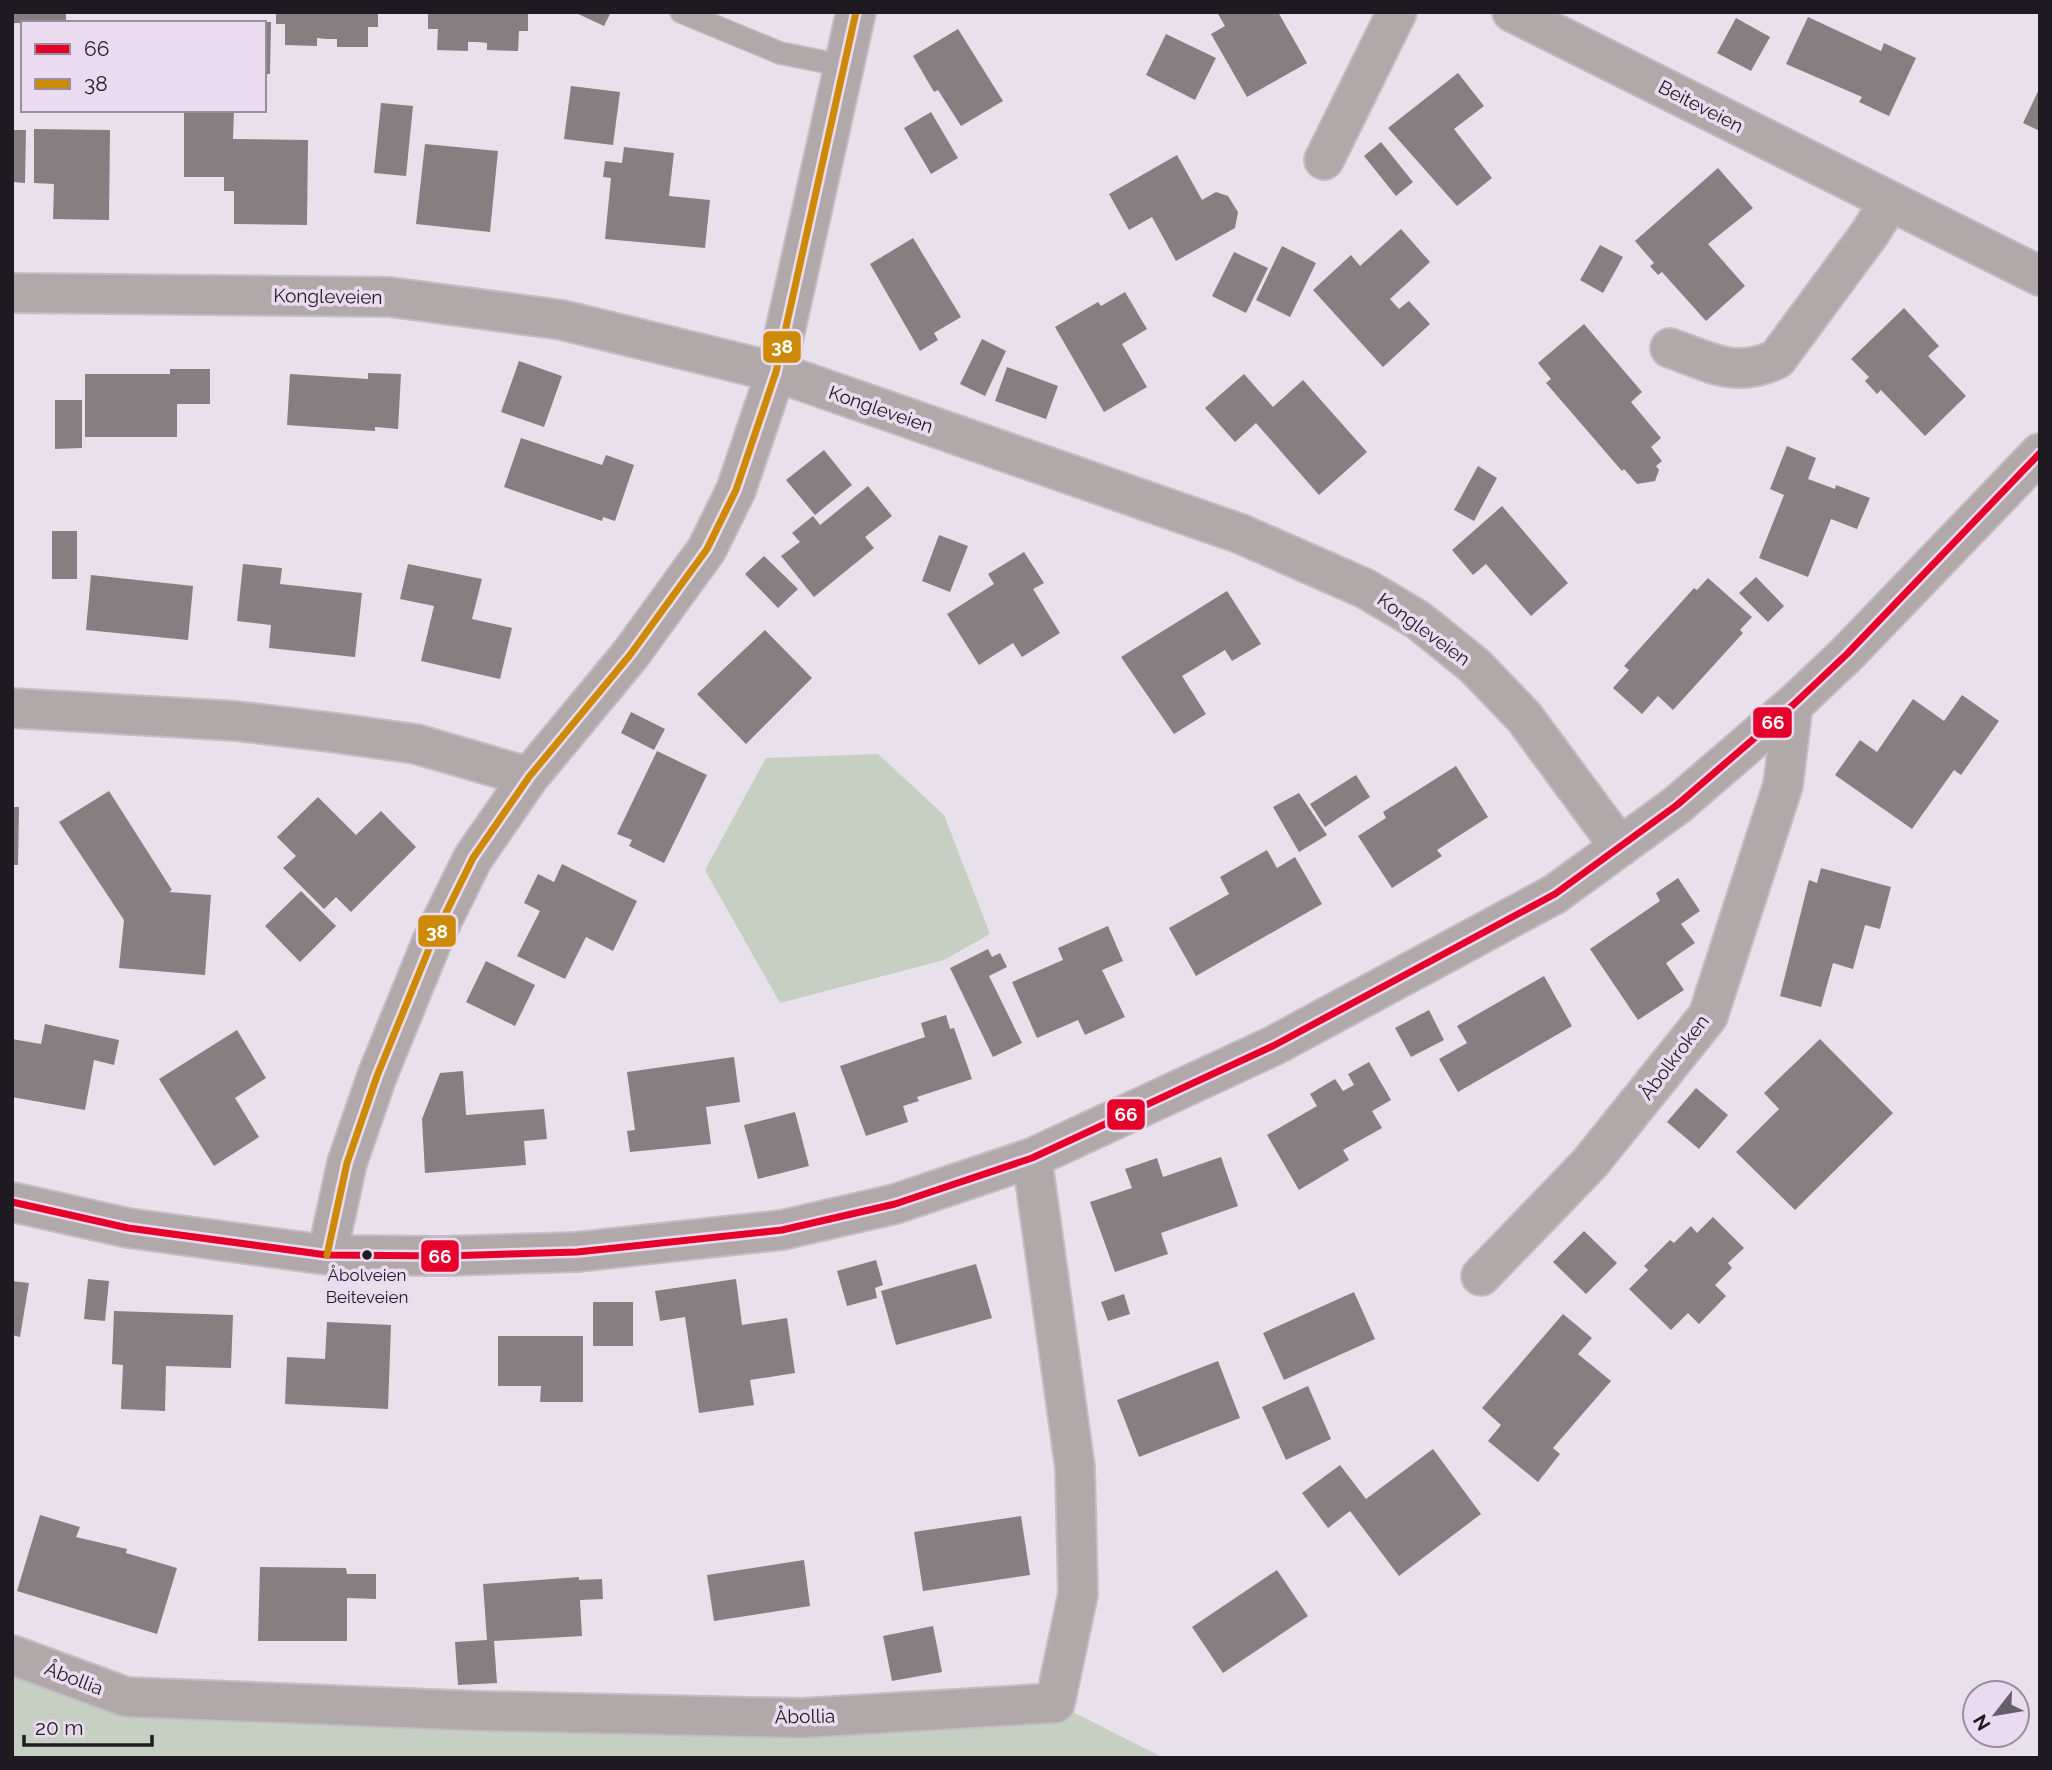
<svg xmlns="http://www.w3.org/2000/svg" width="2052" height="1770" viewBox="0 0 2052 1770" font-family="Raleway,sans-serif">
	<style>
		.green { fill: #c5cfc2 }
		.building { fill: #867f81 }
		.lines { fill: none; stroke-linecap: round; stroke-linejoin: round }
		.service-casing { stroke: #c3bdc6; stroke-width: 24 }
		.minor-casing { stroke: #c3bdc6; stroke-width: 42 }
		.service { stroke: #b0a8a9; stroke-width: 21 }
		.minor { stroke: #b0a8a9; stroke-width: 38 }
		.bus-1-casing { stroke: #eadbf0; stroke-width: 12 }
		.bus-2-casing { stroke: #eadbf0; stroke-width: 12 }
		.bus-1 { stroke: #e4002b; stroke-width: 7 }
		.bus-2 { stroke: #cc8a07; stroke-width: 7 }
		.bus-dot { fill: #1f1a21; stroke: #eadbf0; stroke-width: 2.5 }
		.labels { text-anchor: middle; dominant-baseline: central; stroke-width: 7; stroke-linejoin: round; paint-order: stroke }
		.bus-label { font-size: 17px; fill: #1f1a21; stroke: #eadbf0 }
		.street-label { font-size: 19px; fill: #1f1a21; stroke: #eadbf0 }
		.line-badge { stroke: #eadbf0; stroke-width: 2.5 }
		.badge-label { font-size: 19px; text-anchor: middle; font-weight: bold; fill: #fff }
	</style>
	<rect width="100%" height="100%" fill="#e8e0eb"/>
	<path class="green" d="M 878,754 L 944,815 L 990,934 L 944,960 L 780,1003 L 705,870 L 766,758 Z
		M 12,1655 L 126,1697 L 1055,1703 L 1164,1758 L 12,1758 Z"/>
	<path class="building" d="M 12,12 L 66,12 L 66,23 L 12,23 Z
		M 276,12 L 378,12 L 378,27 L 368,27 L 368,47 L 337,47 L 337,39 L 326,39 L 317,38 L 317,46 L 285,45 L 285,24 L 276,24 Z
		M 428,12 L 528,12 L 528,31 L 519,31 L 518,51 L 487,50 L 487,43 L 477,42 L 468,42 L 468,51 L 437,50 L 438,29 L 428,29 Z
		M 574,12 L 611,12 L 604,26 Z
		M 1217,12 L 1278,12 L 1307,63 L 1247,97 L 1211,34 L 1225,26 Z
		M 1808,17 L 1881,51 L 1884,43 L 1916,58 L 1889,116 L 1859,102 L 1862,97 L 1786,64 Z
		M 1736,18 L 1770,37 L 1751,71 L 1717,53 Z
		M 264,22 L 271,22 L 270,74 L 264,74 Z
		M 958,29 L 1003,101 L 961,126 L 938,90 L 934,92 L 913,56 Z
		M 1166,34 L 1216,58 L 1195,100 L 1146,75 Z
		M 1458,73 L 1484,106 L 1454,129 L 1492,178 L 1457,206 L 1388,128 Z
		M 571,86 L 620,92 L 613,145 L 564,139 Z
		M 2040,87 L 2040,131 L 2023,123 Z
		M 381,103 L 413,106 L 406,176 L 374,173 Z
		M 184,110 L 234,110 L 233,139 L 308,140 L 307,225 L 234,224 L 234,191 L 224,191 L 224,177 L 184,177 Z
		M 931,112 L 958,158 L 931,174 L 904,128 Z
		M 34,129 L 110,130 L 109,220 L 53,219 L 54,184 L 34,183 Z
		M 12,130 L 26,130 L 25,183 L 12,182 Z
		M 1381,142 L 1413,182 L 1396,196 L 1364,156 Z
		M 425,144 L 498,151 L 490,232 L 416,224 Z
		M 624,147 L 674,153 L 669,196 L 710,200 L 705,248 L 605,239 L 611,178 L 603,177 L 605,161 L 622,163 Z
		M 1177,155 L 1202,200 L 1216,192 L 1228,196 L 1238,212 L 1235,228 L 1176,261 L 1152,217 L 1129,230 L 1109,194 Z
		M 1718,168 L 1753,208 L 1708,244 L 1745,286 L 1706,321 L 1662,272 L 1658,275 L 1650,266 L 1654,263 L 1635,241 Z
		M 1401,229 L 1430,262 L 1390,299 L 1399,309 L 1409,301 L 1430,324 L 1383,367 L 1313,290 L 1351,255 L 1360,266 Z
		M 913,238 L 961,317 L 934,333 L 938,340 L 920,351 L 870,264 Z
		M 1600,245 L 1623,257 L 1603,293 L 1580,280 Z
		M 1282,246 L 1316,263 L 1290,317 L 1256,300 Z
		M 1234,252 L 1268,268 L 1246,313 L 1212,296 Z
		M 1125,292 L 1147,329 L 1122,344 L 1147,387 L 1104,412 L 1055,327 L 1098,302 L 1101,306 Z
		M 1904,308 L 1939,346 L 1928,356 L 1966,396 L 1925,436 L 1881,390 L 1877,394 L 1865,381 L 1869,377 L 1851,359 Z
		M 1584,324 L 1642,392 L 1631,402 L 1661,438 L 1651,447 L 1662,461 L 1656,466 L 1659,470 L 1655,481 L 1637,484 L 1624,469 L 1622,471 L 1546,383 L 1551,379 L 1538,363 Z
		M 982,339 L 1006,351 L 985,396 L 960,384 Z
		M 519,361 L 562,376 L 544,427 L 501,412 Z
		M 1007,367 L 1058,386 L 1046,419 L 995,401 Z
		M 170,369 L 210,369 L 210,404 L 177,404 L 177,437 L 85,437 L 85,374 L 170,374 Z
		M 368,373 L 401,374 L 398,429 L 375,427 L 375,431 L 287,425 L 290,374 L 368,379 Z
		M 1244,374 L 1273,407 L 1303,380 L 1367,452 L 1319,495 L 1256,423 L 1235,442 L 1205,408 Z
		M 55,400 L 82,400 L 82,448 L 55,449 Z
		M 521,438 L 602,465 L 606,455 L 634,465 L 615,521 L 603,517 L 602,521 L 504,487 Z
		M 1787,446 L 1816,458 L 1808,479 L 1835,489 L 1836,485 L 1870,498 L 1857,529 L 1831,519 L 1808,577 L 1759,558 L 1784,495 L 1770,489 Z
		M 824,450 L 852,485 L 815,515 L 786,480 Z
		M 1478,466 L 1497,478 L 1474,521 L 1454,510 Z
		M 868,486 L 892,516 L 865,537 L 874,548 L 814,597 L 781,556 L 800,542 L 792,533 L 813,516 L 820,525 Z
		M 1502,506 L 1568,583 L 1531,616 L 1486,564 L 1473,575 L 1452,550 Z
		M 52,531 L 77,531 L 77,579 L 52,579 Z
		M 939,535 L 968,546 L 950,592 L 922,581 Z
		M 1024,552 L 1044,583 L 1033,589 L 1060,633 L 1022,657 L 1013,643 L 979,665 L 947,614 L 994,584 L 988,574 Z
		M 764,556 L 798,589 L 778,608 L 745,574 Z
		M 243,564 L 282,568 L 280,584 L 362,593 L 355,657 L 269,648 L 271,625 L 237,621 Z
		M 408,564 L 482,579 L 472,619 L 512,628 L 500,679 L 421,661 L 434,606 L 400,599 Z
		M 91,575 L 193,586 L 188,640 L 86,630 Z
		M 1756,577 L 1784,606 L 1768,622 L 1739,593 Z
		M 1708,578 L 1752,617 L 1740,630 L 1743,633 L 1673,710 L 1658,696 L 1642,714 L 1613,688 L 1629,670 L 1624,666 L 1694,588 L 1697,590 Z
		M 1227,591 L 1261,644 L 1232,661 L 1225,650 L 1182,676 L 1206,714 L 1174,734 L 1121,657 Z
		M 765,630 L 812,678 L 746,744 L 697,694 Z
		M 1962,695 L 1999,721 L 1961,775 L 1954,770 L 1912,829 L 1835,775 L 1860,740 L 1877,752 L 1913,699 L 1944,721 Z
		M 631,712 L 665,729 L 654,750 L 621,733 Z
		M 657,751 L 707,775 L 664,863 L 629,846 L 632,840 L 617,834 Z
		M 1456,766 L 1488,817 L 1437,850 L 1442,856 L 1392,888 L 1358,836 L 1386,818 L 1383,812 Z
		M 1356,775 L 1370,797 L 1325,827 L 1310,804 Z
		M 109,791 L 172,890 L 169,892 L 211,895 L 205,975 L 119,968 L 124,920 L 59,822 Z
		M 1299,793 L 1327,835 L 1299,852 L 1273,807 Z
		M 318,797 L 356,835 L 381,811 L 416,847 L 351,912 L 336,897 L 324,909 L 283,868 L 296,856 L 277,837 Z
		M 12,807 L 19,807 L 18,865 L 12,865 Z
		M 1267,850 L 1277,868 L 1295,857 L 1322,904 L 1196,976 L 1169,928 L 1229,894 L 1220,877 Z
		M 562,864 L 637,901 L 613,951 L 586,937 L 565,979 L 517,956 L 540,911 L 524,903 L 538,874 L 554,882 Z
		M 1821,868 L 1891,887 L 1880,929 L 1865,925 L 1853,969 L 1833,963 L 1821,1007 L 1780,996 L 1809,880 L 1817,883 Z
		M 1678,878 L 1700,911 L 1681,924 L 1695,943 L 1666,963 L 1684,990 L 1638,1020 L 1590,949 L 1660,901 L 1656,893 Z
		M 301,891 L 336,926 L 300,962 L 265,926 Z
		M 1108,926 L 1123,961 L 1102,970 L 1125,1017 L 1085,1035 L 1078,1020 L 1037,1038 L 1012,982 L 1063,960 L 1058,948 Z
		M 988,949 L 992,957 L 1000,953 L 1007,967 L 989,976 L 1022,1043 L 993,1057 L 950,968 Z
		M 486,961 L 535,985 L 515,1026 L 466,1002 Z
		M 1544,976 L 1572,1026 L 1458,1092 L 1439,1059 L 1467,1043 L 1457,1026 Z
		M 1429,1010 L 1444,1040 L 1411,1057 L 1395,1028 Z
		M 946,1015 L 950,1029 L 954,1028 L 972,1079 L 917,1097 L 919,1101 L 903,1106 L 908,1122 L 866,1136 L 840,1066 L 925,1037 L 921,1023 Z
		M 45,1024 L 119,1040 L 114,1065 L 94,1060 L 85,1110 L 12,1097 L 12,1039 L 41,1044 Z
		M 237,1030 L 266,1078 L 235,1098 L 259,1137 L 214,1166 L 159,1079 Z
		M 1820,1039 L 1893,1113 L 1795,1210 L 1736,1152 L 1779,1109 L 1764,1093 Z
		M 734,1057 L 740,1102 L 706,1107 L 711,1144 L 630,1152 L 627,1131 L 635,1130 L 627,1072 Z
		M 1369,1062 L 1391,1100 L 1372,1111 L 1382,1128 L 1343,1150 L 1349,1160 L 1299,1190 L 1267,1135 L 1317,1106 L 1310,1094 L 1335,1079 L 1343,1091 L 1354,1085 L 1348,1074 Z
		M 463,1071 L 466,1115 L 544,1109 L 547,1139 L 524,1141 L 526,1165 L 425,1173 L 422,1119 L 440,1073 Z
		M 1696,1088 L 1728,1115 L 1699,1149 L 1667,1122 Z
		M 795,1112 L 809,1166 L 758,1179 L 744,1125 Z
		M 1221,1157 L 1238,1206 L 1161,1233 L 1168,1254 L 1115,1272 L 1090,1202 L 1132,1188 L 1125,1169 L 1157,1158 L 1163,1177 Z
		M 1713,1217 L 1744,1248 L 1728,1263 L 1732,1268 L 1715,1285 L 1726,1296 L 1699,1324 L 1688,1313 L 1671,1330 L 1629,1289 L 1648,1270 L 1644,1266 L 1670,1240 L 1674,1243 L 1691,1226 L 1697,1233 Z
		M 1584,1231 L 1617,1263 L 1586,1294 L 1553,1262 Z
		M 876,1260 L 883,1285 L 875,1288 L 877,1298 L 847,1306 L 837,1271 Z
		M 976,1264 L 992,1318 L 896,1345 L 881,1291 Z
		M 88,1279 L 109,1281 L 105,1321 L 84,1319 Z
		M 736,1279 L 742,1325 L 787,1318 L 795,1373 L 750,1380 L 754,1405 L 699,1413 L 685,1317 L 660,1321 L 655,1291 Z
		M 12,1281 L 29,1283 L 20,1337 L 12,1335 Z
		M 1354,1292 L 1375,1339 L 1284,1380 L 1263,1333 Z
		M 1124,1294 L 1130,1314 L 1108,1321 L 1101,1302 Z
		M 593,1302 L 633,1302 L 633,1346 L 593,1346 Z
		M 114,1311 L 233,1315 L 231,1368 L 166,1366 L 165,1411 L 121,1409 L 123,1365 L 112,1364 Z
		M 1563,1314 L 1592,1338 L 1578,1354 L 1611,1381 L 1553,1448 L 1560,1454 L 1538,1482 L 1488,1441 L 1501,1425 L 1482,1408 Z
		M 327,1322 L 391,1325 L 388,1409 L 285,1404 L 287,1357 L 325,1359 Z
		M 498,1336 L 583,1336 L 583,1402 L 540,1402 L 541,1386 L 498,1386 Z
		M 1218,1361 L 1240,1418 L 1139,1457 L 1117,1400 Z
		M 1308,1386 L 1331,1439 L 1286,1460 L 1262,1407 Z
		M 1433,1449 L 1481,1514 L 1399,1576 L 1350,1511 L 1328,1528 L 1302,1493 L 1340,1465 L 1366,1499 Z
		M 40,1515 L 80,1527 L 76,1537 L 127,1549 L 126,1553 L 177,1568 L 157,1634 L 17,1591 Z
		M 1021,1516 L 1030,1575 L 923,1591 L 914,1532 Z
		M 804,1560 L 810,1606 L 714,1621 L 707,1575 Z
		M 260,1567 L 346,1568 L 347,1574 L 376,1574 L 376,1599 L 347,1598 L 347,1641 L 258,1641 Z
		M 1277,1570 L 1308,1616 L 1223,1673 L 1192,1627 Z
		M 579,1577 L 579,1580 L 602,1579 L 603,1599 L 580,1600 L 582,1636 L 494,1641 L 497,1683 L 458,1685 L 455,1642 L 487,1640 L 483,1584 Z
		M 933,1626 L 942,1672 L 892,1681 L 883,1636 Z"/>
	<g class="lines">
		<defs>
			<path id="service" d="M 681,12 L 780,53 L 845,66"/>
			<path id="minor" d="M 1512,12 L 2040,276
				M 1324,160 L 1397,12
				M 12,293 L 390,297 L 562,320 L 776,372 L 1241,534 L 1366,589 L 1418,620 L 1475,666 L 1524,717 L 1620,847
				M 1670,348 C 1710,362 1735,379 1777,359 L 1870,233 L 1890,201
				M 12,708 L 236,721 L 329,732 L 416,744 L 529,777
				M 12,1202 L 128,1228 L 327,1255 L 444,1256 L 577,1252 L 782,1230 L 895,1204 L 1032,1158 L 1273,1046 L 1555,894 L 1677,805 L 1793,705 L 1847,654 L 2040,453
				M 327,1255 L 347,1163 L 377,1076 L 433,939 L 473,858 L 529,777 L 630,655 L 707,549 L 736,490 L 776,372 L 856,12
				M 1481,1276 L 1590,1163 L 1708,1016 L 1783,785 L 1793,705
				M 12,1655 L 126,1697 L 481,1711 L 802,1718 L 1055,1703 L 1078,1594 L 1075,1468 L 1032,1158"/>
		</defs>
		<use href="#service" class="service-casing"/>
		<use href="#minor" class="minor-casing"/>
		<use href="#service" class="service"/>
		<use href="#minor" class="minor"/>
		<defs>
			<path id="bus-1" d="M 12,1202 L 128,1228 L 327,1255 L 444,1256 L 577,1252 L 782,1230 L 895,1204 L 1032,1158 L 1273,1046 L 1555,894 L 1677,805 L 1793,705 L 1847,654 L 2040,453"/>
			<path id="bus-2" d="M 327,1255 L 347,1163 L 377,1076 L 433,939 L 473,858 L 529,777 L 630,655 L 707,549 L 736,490 L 776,372 L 856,12"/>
		</defs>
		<use href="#bus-1" class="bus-1-casing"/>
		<use href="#bus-2" class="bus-2-casing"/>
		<use href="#bus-1" class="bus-1"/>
		<use href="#bus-2" class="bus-2"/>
	</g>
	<circle class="bus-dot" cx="367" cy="1255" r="6"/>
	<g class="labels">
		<g class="bus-label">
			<text x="367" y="1275">Åbolveien<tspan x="367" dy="22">Beiteveien</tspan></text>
		</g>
		<g class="street-label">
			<text transform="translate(1701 106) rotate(27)">Beiteveien</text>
			<text transform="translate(328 296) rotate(1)">Kongleveien</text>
			<text transform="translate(881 409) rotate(19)">Kongleveien</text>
			<text transform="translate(1424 629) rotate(36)">Kongleveien</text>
			<text transform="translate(1674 1057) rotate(-53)">Åbolkroken</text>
			<text transform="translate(74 1678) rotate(21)">Åbollia</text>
			<text transform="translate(805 1716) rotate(-1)">Åbollia</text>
		</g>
	</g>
	<g class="line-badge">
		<rect x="762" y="330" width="40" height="34" rx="7" fill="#cc8a07"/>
		<rect x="1752" y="706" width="41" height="33" rx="7" fill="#e4002b"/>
		<rect x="417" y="914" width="40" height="34" rx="7" fill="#cc8a07"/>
		<rect x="1106" y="1098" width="40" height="33" rx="7" fill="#e4002b"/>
		<rect x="420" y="1239" width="40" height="34" rx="7" fill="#e4002b"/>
	</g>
	<g class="badge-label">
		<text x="782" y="353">38</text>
		<text x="1773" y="729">66</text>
		<text x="437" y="938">38</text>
		<text x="1126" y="1121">66</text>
		<text x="440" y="1263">66</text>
	</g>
	<rect width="2052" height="1770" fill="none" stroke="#1f1a21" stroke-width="28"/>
	<rect x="21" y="21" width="245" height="91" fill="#eadbf0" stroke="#998e9d" stroke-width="2"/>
	<rect x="35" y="44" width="35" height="10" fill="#e4002b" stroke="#998e9d" stroke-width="2"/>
	<text x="84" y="56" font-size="21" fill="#1f1a21">66</text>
	<rect x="35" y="79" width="35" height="10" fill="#cc8a07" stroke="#998e9d" stroke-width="2"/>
	<text x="84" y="91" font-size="21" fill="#1f1a21">38</text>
	<g transform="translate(1996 1714) rotate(239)"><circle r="33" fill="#eadbf0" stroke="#998e9d" stroke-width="2"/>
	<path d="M0-5L12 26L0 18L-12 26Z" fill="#655f68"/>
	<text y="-10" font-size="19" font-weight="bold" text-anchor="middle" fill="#1f1a21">N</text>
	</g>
	<path d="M24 1735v10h128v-10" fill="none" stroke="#1f1a21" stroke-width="3.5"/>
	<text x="35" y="1735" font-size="21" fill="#1f1a21" stroke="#eadbf0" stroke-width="5" paint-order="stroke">20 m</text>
</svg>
